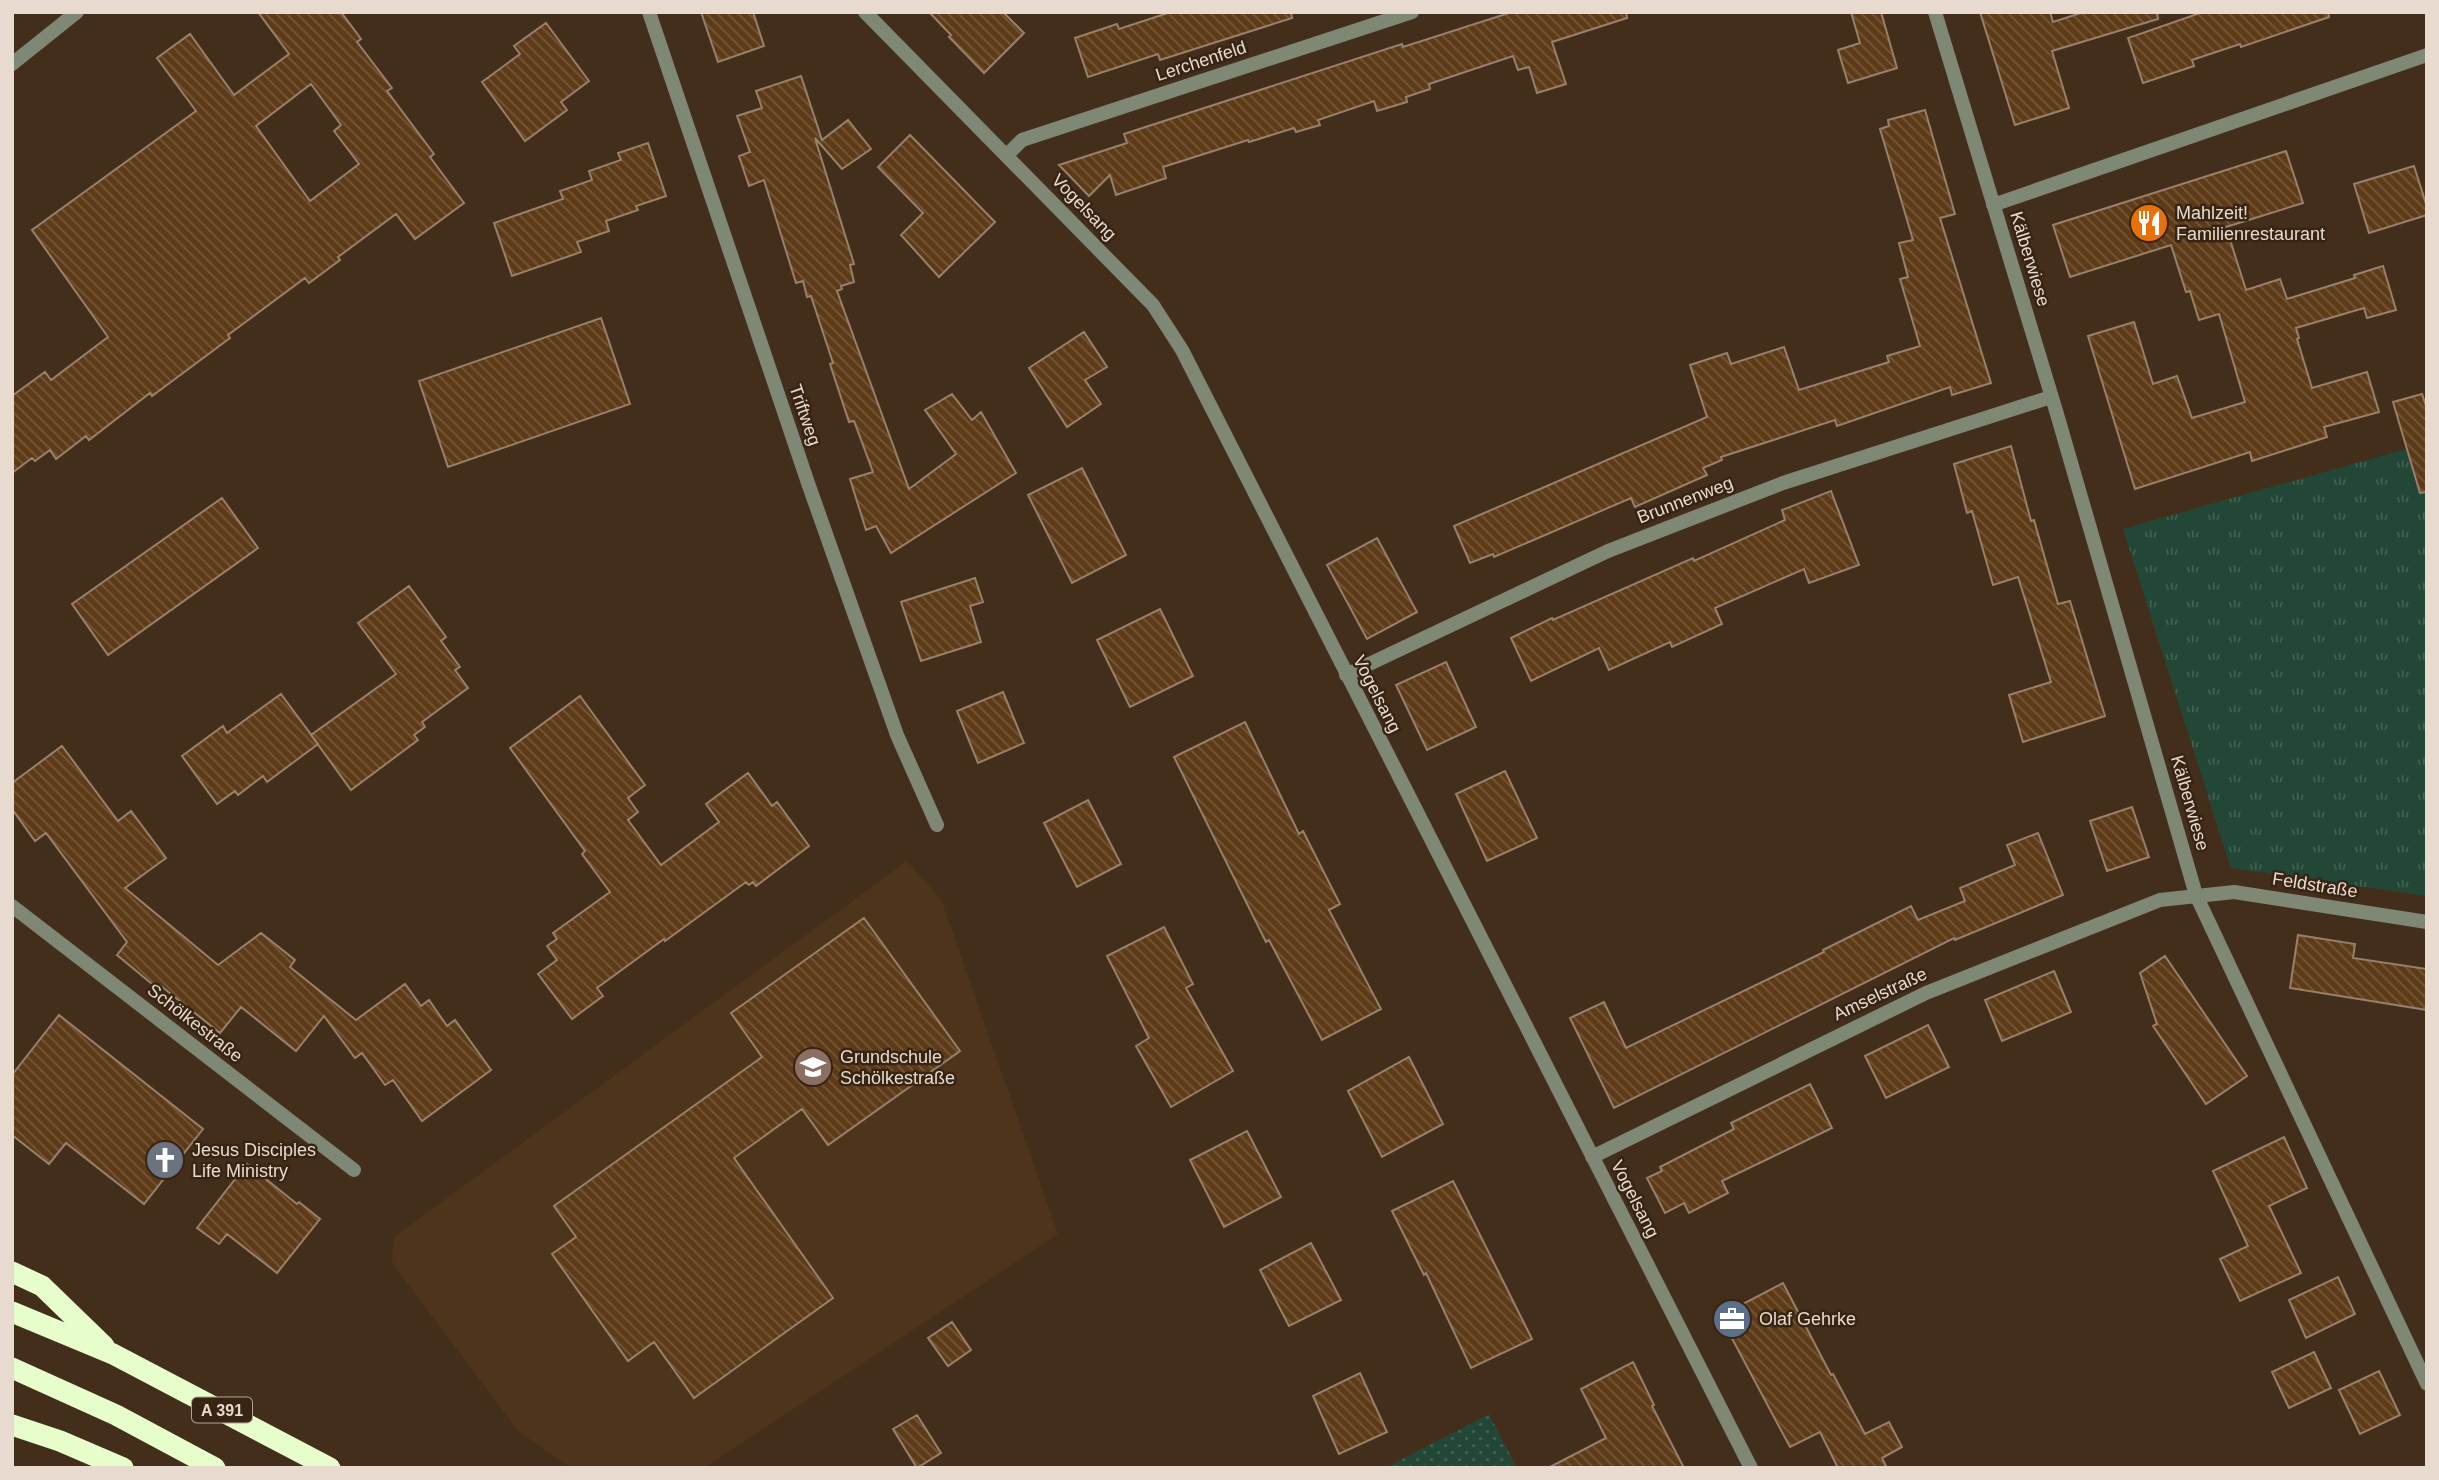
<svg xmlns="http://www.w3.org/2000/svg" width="2439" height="1480" viewBox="0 0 2439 1480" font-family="Arial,sans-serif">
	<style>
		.built { fill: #4e341b }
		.grass { fill: url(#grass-dots) }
		.park { fill: url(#park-tufts) }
		.building { fill: url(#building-back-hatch); stroke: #98806b; stroke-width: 2; fill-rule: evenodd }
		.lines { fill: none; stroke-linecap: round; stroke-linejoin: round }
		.street { stroke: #7e8874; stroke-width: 14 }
		.highway { stroke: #e7fdcb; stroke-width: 21 }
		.labels { text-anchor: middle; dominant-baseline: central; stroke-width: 5; stroke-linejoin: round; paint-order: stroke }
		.shield { fill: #382412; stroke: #b3a396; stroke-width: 2 }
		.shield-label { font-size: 16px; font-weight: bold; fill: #e8dacf }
		.street-label { font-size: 18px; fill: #e8dacf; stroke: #382412 }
		.poi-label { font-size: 18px; fill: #e8dacf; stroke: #382412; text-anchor: start }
	</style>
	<defs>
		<pattern id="grass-dots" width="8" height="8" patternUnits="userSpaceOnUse" patternTransform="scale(1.75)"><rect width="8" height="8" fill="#224737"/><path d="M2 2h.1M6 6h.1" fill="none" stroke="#426153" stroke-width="1.8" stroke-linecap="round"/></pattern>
		<pattern id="park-tufts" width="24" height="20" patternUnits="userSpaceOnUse" patternTransform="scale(1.75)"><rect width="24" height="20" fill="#224737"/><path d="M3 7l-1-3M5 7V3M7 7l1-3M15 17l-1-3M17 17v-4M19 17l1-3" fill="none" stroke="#426153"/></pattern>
		<pattern id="building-back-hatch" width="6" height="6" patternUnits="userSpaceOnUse" patternTransform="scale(1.75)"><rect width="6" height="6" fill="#5e3b18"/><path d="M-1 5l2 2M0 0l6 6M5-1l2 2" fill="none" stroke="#755739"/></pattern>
	</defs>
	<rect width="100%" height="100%" fill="#432e1c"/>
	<path class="built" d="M 907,861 L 941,899 L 1058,1234 L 704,1468 L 571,1468 L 518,1431 L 392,1263 L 394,1237 Z"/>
	<path class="grass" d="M 1489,1414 L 1517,1468 L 1385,1468 Z"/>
	<path class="park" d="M 2427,443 L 2427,896 L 2231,868 L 2123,529 Z"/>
	<path class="building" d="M 258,12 L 341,12 L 361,39 L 357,42 L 392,88 L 387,91 L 434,154 L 430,157 L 464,203 L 415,239 L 396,214 L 338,257 L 340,260 L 309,283 L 305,278 L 228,335 L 230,338 L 152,396 L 150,393 L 89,440 L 86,436 L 56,459 L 50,450 L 35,461 L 32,458 L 12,473 L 12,396 L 45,372 L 51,380 L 108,337 L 32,230 L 196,111 L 157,58 L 190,34 L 234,95 L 289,54 ZM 311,84 L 341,125 L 334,131 L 359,164 L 310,201 L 256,126 Z
		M 701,12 L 753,12 L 764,46 L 718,62 Z
		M 929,12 L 1003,12 L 1024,33 L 984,73 L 949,37 L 951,35 Z
		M 1171,12 L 1291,12 L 1292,18 L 1160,60 L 1158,54 L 1088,77 L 1075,38 L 1117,24 L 1119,29 Z
		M 1512,12 L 1626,12 L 1627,18 L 1552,42 L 1566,84 L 1537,93 L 1529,67 L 1518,70 L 1513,56 L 1429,84 L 1430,89 L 1406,97 L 1407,102 L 1377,111 L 1374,101 L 1318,120 L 1320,125 L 1296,132 L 1294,128 L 1249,142 L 1248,140 L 1163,167 L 1166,178 L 1116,195 L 1110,175 L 1089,196 L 1059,165 L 1127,143 L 1124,134 L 1402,44 L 1403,47 Z
		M 1851,12 L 1881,12 L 1897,68 L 1848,83 L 1838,50 L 1860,43 Z
		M 1980,12 L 2050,12 L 2053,22 L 2084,12 L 2157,12 L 2158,19 L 2052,51 L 2069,108 L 2015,125 Z
		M 2203,12 L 2328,12 L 2329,17 L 2241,47 L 2240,44 L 2192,60 L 2194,66 L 2143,83 L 2128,38 Z
		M 546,23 L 589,81 L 561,102 L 567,110 L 525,141 L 482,82 L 520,54 L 514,46 Z
		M 801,76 L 822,140 L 848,120 L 871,149 L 842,169 L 815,138 L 854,264 L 850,265 L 854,282 L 841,286 L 842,289 L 837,291 L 909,489 L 956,454 L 925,410 L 952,394 L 972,420 L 981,412 L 1016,473 L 891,553 L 876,526 L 866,530 L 850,479 L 873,472 L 854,421 L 849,422 L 830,364 L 833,363 L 811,296 L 807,297 L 803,281 L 796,283 L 764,180 L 749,186 L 739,156 L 750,152 L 737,116 L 762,108 L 756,91 Z
		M 1925,110 L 1955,214 L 1940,218 L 1991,383 L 1952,395 L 1950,387 L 1837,426 L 1835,420 L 1721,457 L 1722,460 L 1703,468 L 1707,475 L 1635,507 L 1631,498 L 1494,557 L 1493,554 L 1470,563 L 1454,526 L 1707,417 L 1690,365 L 1727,353 L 1731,364 L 1784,347 L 1799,390 L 1889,362 L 1887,356 L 1920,346 L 1900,279 L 1908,277 L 1899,243 L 1913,240 L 1880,129 L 1889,126 L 1888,120 Z
		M 910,135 L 995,222 L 939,277 L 901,235 L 923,213 L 878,167 Z
		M 648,143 L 666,196 L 636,206 L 638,210 L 606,221 L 609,231 L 577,242 L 581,252 L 512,276 L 494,223 L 563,199 L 560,191 L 592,180 L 589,171 L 621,160 L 618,153 Z
		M 2286,151 L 2303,203 L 2226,227 L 2246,290 L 2280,279 L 2287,299 L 2355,278 L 2354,275 L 2383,266 L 2396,310 L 2367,318 L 2364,308 L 2296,328 L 2299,338 L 2297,339 L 2312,388 L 2367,372 L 2379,412 L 2324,427 L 2327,437 L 2252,461 L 2250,452 L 2135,489 L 2088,336 L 2134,322 L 2153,384 L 2177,376 L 2192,418 L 2245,402 L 2219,314 L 2199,320 L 2190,291 L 2186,292 L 2171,245 L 2070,277 L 2053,225 Z
		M 2414,166 L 2427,207 L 2427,215 L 2369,233 L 2354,184 Z
		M 601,318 L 630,404 L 448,467 L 419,381 Z
		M 1084,332 L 1107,367 L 1085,380 L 1101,404 L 1067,427 L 1029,368 Z
		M 2422,394 L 2427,409 L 2427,492 L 2420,493 L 2393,402 Z
		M 2011,446 L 2031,521 L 2034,520 L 2058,604 L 2070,601 L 2105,716 L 2023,742 L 2009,695 L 2051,682 L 2018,577 L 1993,585 L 1972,511 L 1967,513 L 1954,464 Z
		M 1082,468 L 1126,555 L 1072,583 L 1028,495 Z
		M 1831,491 L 1859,565 L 1809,583 L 1804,569 L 1715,608 L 1722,624 L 1672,647 L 1670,642 L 1609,670 L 1599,648 L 1531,681 L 1511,638 L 1552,618 L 1553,620 L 1693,558 L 1694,561 L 1785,520 L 1782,510 Z
		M 222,498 L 258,548 L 108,655 L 72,604 Z
		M 1377,538 L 1417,612 L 1367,639 L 1327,565 Z
		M 975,578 L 983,602 L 970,606 L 981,642 L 921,661 L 901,602 Z
		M 409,586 L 446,637 L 441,641 L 460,667 L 455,670 L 468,688 L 422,722 L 425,727 L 414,735 L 418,740 L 351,790 L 311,735 L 396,674 L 358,623 Z
		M 1160,609 L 1193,676 L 1130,707 L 1097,640 Z
		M 1446,662 L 1476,727 L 1427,750 L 1396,685 Z
		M 1003,692 L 1024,743 L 978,763 L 957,711 Z
		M 281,694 L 318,744 L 267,782 L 263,776 L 238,795 L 235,791 L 217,804 L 182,756 L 223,726 L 227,733 Z
		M 580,696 L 645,785 L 628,798 L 638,812 L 628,820 L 661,865 L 719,822 L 706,804 L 748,773 L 772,806 L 777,802 L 809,846 L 756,886 L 753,882 L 749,885 L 746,882 L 665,941 L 664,939 L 597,988 L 603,996 L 572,1019 L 538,974 L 557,960 L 547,946 L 557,939 L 553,933 L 610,892 L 582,854 L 585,851 L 510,748 Z
		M 1245,722 L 1299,834 L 1303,831 L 1340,904 L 1329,910 L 1381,1009 L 1322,1040 L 1269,940 L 1266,942 L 1174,757 Z
		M 62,746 L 118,821 L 131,811 L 166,858 L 125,888 L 218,965 L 261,933 L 295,960 L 290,967 L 356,1020 L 405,984 L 421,1006 L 429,1000 L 447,1026 L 455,1020 L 491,1070 L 422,1121 L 393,1080 L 385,1085 L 362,1053 L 355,1058 L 324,1016 L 296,1051 L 241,1007 L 220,1033 L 161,986 L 158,989 L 117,955 L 127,942 L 46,833 L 35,841 L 12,809 L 12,783 Z
		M 1505,771 L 1537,838 L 1487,861 L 1456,794 Z
		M 1088,800 L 1121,864 L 1077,887 L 1044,823 Z
		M 2132,807 L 2149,857 L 2107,871 L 2090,821 Z
		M 2038,833 L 2063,895 L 1955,940 L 1954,938 L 1614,1108 L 1570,1018 L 1604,1002 L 1626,1048 L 1824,952 L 1823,950 L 1911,906 L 1918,920 L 1965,901 L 1960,888 L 2015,865 L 2007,845 Z
		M 864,918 L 960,1051 L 828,1145 L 802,1109 L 734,1158 L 833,1298 L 694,1398 L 654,1342 L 628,1361 L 552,1254 L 576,1237 L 554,1206 L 762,1057 L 731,1013 Z
		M 1164,927 L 1193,984 L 1186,988 L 1233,1071 L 1171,1107 L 1136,1046 L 1149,1038 L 1107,956 Z
		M 2298,935 L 2355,944 L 2353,958 L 2427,969 L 2427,1010 L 2290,988 Z
		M 2165,956 L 2247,1076 L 2206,1104 L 2153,1026 L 2157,1024 L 2140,973 Z
		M 2054,971 L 2071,1012 L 2002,1041 L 1985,1000 Z
		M 59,1015 L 203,1129 L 144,1204 L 66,1143 L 49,1164 L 12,1135 L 12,1075 Z
		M 1928,1025 L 1949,1067 L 1886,1098 L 1865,1056 Z
		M 1409,1057 L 1443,1124 L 1382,1157 L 1348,1091 Z
		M 1810,1084 L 1832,1128 L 1722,1181 L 1728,1193 L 1689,1213 L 1684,1203 L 1665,1213 L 1647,1178 L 1662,1171 L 1660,1167 L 1734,1129 L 1731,1123 Z
		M 1247,1131 L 1281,1197 L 1224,1227 L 1190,1160 Z
		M 2284,1137 L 2307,1188 L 2269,1206 L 2301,1273 L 2240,1301 L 2220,1259 L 2248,1246 L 2213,1171 Z
		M 247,1164 L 297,1204 L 299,1202 L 320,1219 L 277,1273 L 227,1234 L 219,1244 L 197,1228 Z
		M 1453,1181 L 1532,1339 L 1471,1368 L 1426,1273 L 1424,1275 L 1392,1211 Z
		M 1311,1243 L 1341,1300 L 1289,1326 L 1260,1270 Z
		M 2338,1277 L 2355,1314 L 2306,1338 L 2289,1300 Z
		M 1783,1283 L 1831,1375 L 1833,1374 L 1865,1434 L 1889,1422 L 1902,1447 L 1882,1458 L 1887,1468 L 1838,1468 L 1820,1432 L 1790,1447 L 1720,1316 Z
		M 952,1322 L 971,1350 L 948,1366 L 928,1338 Z
		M 2314,1352 L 2331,1388 L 2289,1408 L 2272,1372 Z
		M 1633,1362 L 1654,1405 L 1652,1406 L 1684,1468 L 1548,1468 L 1606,1438 L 1581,1389 Z
		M 2379,1371 L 2400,1415 L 2360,1434 L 2339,1390 Z
		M 1360,1373 L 1387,1432 L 1339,1454 L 1313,1396 Z
		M 917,1415 L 941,1453 L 917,1468 L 893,1429 Z"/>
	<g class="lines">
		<path class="street" d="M 649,12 L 808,483 L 897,735 L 937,825
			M 865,12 L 1153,305 L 1182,350 L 1751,1468
			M 1935,12 L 2057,414 L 2196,895 L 2427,1384
			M 12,64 L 77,12
			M 1007,155 L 1022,140 L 1412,12
			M 1993,205 L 2427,55
			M 1346,675 L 1608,551 L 1783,483 L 2051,397
			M 12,906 L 354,1170
			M 1592,1157 L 1926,993 L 2160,900 L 2234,892 L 2427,922"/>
		<path class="highway" d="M 12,1272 L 42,1286 L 104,1346
			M 12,1312 L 113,1354 L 330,1468
			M 12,1368 L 116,1415 L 215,1468
			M 12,1425 L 60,1441 L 123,1468"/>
	</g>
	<defs>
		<symbol id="restaurant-disc" viewBox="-11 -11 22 22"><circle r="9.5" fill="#e8710a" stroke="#382412"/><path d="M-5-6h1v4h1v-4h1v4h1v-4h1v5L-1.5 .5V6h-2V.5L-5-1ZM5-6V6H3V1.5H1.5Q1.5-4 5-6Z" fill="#fff"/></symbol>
		<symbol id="school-disc" viewBox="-11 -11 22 22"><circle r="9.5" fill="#8d6e63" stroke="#382412"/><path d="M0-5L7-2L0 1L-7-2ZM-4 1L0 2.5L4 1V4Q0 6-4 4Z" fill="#fff"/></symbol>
		<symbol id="church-disc" viewBox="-11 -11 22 22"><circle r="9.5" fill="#6b7280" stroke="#382412"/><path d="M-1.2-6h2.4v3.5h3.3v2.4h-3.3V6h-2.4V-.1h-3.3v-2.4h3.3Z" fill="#fff"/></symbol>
		<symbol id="office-disc" viewBox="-11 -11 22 22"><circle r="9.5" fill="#5c6f8a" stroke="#382412"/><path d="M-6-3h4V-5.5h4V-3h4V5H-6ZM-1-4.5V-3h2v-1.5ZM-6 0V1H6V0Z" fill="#fff"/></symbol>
	</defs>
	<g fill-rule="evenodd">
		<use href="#restaurant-disc" x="2127" y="201" width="44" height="44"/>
		<use href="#school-disc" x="791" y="1045" width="44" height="44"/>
		<use href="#church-disc" x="143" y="1138" width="44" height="44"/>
		<use href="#office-disc" x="1710" y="1297" width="44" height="44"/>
	</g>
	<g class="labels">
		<rect class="shield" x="192" y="1397.5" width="60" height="25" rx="5"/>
		<g class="shield-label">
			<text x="222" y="1410">A 391</text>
		</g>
		<g class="street-label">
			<text transform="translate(1201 61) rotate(-18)">Lerchenfeld</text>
			<text transform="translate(1084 207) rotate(46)">Vogelsang</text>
			<text transform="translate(2030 259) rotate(73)">Kälberwiese</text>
			<text transform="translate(805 415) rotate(71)">Triftweg</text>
			<text transform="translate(1685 500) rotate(-21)">Brunnenweg</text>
			<text transform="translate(1377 694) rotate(63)">Vogelsang</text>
			<text transform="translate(2190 803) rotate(74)">Kälberwiese</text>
			<text transform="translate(2315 885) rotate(9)">Feldstraße</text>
			<text transform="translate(1880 994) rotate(-25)">Amselstraße</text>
			<text transform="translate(195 1023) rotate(38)">Schölkestraße</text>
			<text transform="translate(1635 1199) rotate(63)">Vogelsang</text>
		</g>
		<g class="poi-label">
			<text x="2176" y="213">Mahlzeit!<tspan x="2176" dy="21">Familienrestaurant</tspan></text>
			<text x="840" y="1057">Grundschule<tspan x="840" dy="21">Schölkestraße</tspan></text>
			<text x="192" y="1150">Jesus Disciples<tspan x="192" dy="21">Life Ministry</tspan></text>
			<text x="1759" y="1319">Olaf Gehrke</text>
		</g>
	</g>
	<rect width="2439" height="1480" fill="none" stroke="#e8dacf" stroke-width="28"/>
</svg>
